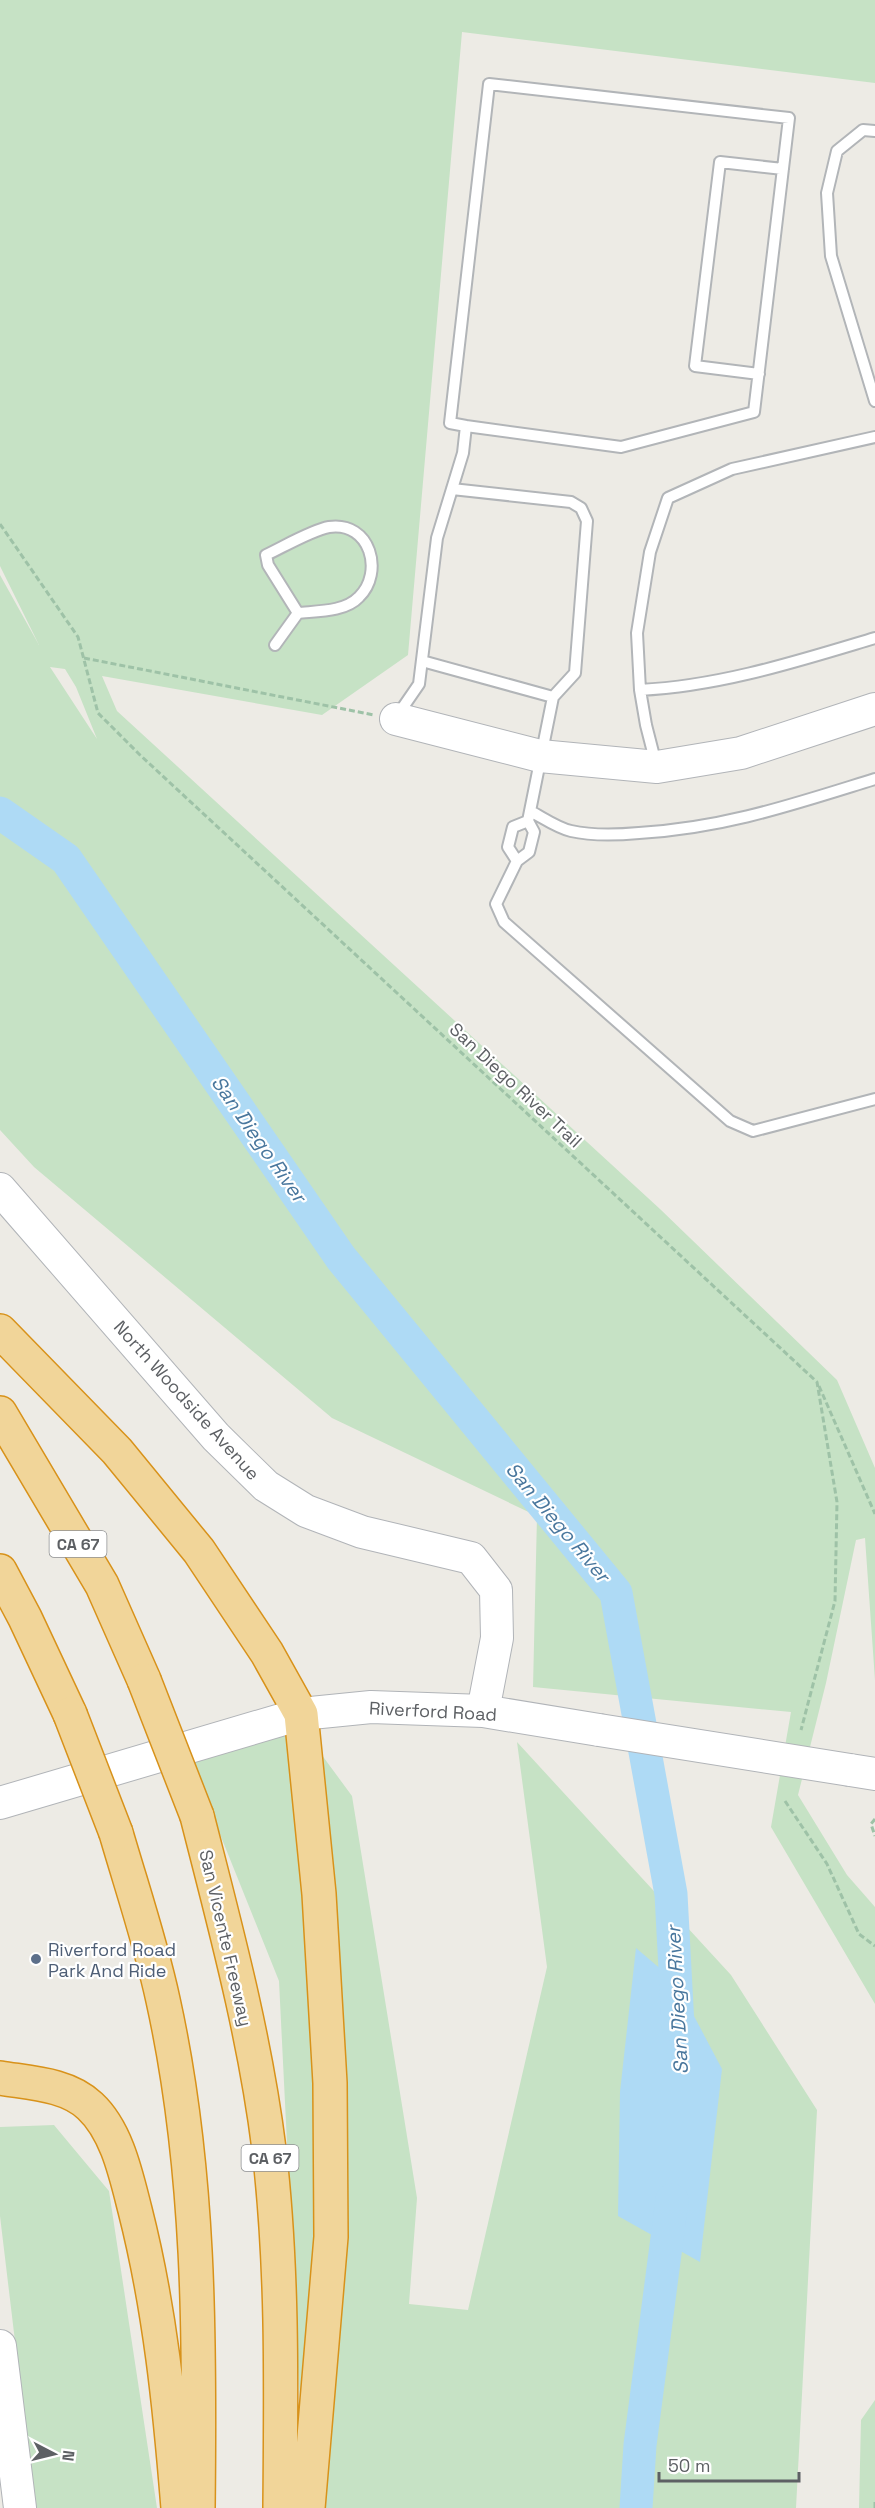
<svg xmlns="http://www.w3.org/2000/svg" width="875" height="2508" viewBox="0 0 875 2508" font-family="'Space Grotesk',sans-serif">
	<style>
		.green { fill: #c6e2c5; fill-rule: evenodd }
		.water { fill: #aedaf5 }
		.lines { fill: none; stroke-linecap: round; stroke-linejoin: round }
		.river { stroke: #aedaf5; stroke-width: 33 }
		.lane-casing { stroke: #b2b5b8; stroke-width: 14 }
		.secondary-casing { stroke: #b1b4b8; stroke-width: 34 }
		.highway-casing { stroke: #d8921a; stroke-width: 36 }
		.path { stroke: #9ec2a7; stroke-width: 3; stroke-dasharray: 6 3; stroke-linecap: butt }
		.lane { stroke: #fff; stroke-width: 10 }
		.secondary { stroke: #fff; stroke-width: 32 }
		.highway { stroke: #f1d599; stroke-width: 33 }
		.secondary-bridge-casing { stroke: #b1b4b8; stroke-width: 34; stroke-linecap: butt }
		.highway-bridge-casing { stroke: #d8921a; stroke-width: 36; stroke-linecap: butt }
		.secondary-bridge { stroke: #fff; stroke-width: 32 }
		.highway-bridge { stroke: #f1d599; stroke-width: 33 }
		.service-dot { fill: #5c6f8a; stroke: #fff; stroke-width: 2 }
		.labels { text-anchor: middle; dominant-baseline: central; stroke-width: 4.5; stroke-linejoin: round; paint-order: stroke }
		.shield { fill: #fff; stroke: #8e9092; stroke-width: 1.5 }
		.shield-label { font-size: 16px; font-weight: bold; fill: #5d6064 }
		.street-label { font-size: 18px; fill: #5d6064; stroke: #fff }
		.service-label { font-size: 18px; fill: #4e5e75; stroke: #fff; text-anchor: start }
		.water-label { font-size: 20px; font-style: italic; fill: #49779d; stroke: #fff }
	</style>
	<rect width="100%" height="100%" fill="#edebe5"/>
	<path class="green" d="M 0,0 L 875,0 L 875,83 L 462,32 L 408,655 L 322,715 L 102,676 L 117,711 L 660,1209 L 837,1380 L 875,1468 L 875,1680 L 865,1538 L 856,1540 L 826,1683 L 798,1795 L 847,1875 L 875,1907 L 875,2004 L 771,1827 L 791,1712 L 533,1687 L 537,1516 L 332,1418 L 34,1167 L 0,1130 L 0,575 L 39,645 L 0,566 ZM 50,667 L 65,669 L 76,687 L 97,739 Z
		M 302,1728 L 352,1796 L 417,2198 L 409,2304 L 468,2310 L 547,1967 L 517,1742 L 731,1975 L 817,2110 L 796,2508 L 305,2508 L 279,1981 L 191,1762 Z
		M 54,2125 L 109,2191 L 157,2508 L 35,2508 L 0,2216 L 0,2127 Z
		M 875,2400 L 875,2508 L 859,2508 L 861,2420 Z"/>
	<path class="water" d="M 636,1948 L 676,1982 L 722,2069 L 700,2262 L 618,2216 L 620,2092 Z"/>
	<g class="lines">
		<path class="river" d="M 0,813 L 66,859 L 341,1258 L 616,1593 L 671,1894 L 678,2026
			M 636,2508 L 640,2445 L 672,2200"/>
		<defs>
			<path id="lane" d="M 875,131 L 863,130 L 837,151 L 827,193 L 831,256 L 875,401
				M 759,374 L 695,366 L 720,162 L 783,169
				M 452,489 L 571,502 L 581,508 L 587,521 L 575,673 L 553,697 L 528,821 L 534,832 L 529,852 L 517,861 L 496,904 L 504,922 L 730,1121 L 753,1131 L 875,1099
				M 275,645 L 298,613 C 317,611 345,612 359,597 C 384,573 371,521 329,527 C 312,530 283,547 266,555 L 268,565 L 298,613
				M 422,661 L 553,697
				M 640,690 L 637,633 L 650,552 L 668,498 L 732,469 L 875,437
				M 397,716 L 419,684 L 437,538 L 463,453 L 466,426 L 621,447 L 754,412 L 789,118 L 489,84 L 450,423 L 466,426
				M 656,764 L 646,725 L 640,690 C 721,686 798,661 875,638
				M 530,811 C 542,817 557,828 571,831 C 593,836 617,835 639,833 C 725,828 794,804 875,779
				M 517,861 L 508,847 L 513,827 L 528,821"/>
			<path id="secondary" d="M 396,719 L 540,756 L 657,767 L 741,753 L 875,709
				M 0,1189 L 216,1437 L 266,1486 L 306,1511 L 362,1532 L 471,1558 L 496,1590 L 497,1638 L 483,1711
				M 850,1770 L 875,1774
				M 0,1803 L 301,1714 L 371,1707 L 483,1711 L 599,1730
				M 0,2346 L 20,2508"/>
			<path id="highway" d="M 0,1331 L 117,1451 L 199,1551 L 267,1653 L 301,1714 L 319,1894 L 330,2083 L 331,2237 L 308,2508
				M 0,1413 L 102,1585 L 144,1680
				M 0,1571 L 25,1618 L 70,1714
				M 197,1816 C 225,1926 255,2036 269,2149 C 283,2268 281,2388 280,2508
				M 116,1833 C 132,1888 151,1944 163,2000 C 200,2167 200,2338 198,2508
				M 0,2078 C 30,2083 67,2084 90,2106 C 117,2131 126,2175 135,2210 C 160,2308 170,2407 178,2508"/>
		</defs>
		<use href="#lane" class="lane-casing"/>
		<use href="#secondary" class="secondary-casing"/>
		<use href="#highway" class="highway-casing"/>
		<path class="path" d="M 0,524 L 78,637 L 98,713 L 140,755 L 817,1382 L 837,1502 L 835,1601 L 801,1730
			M 84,658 L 374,715
			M 819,1386 L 875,1514
			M 785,1801 L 827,1864 L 859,1934 L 875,1946
			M 875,1819 L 871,1824 L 875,1836
			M 875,2508 L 875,2499"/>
		<use href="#lane" class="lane"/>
		<use href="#secondary" class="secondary"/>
		<use href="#highway" class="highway"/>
		<defs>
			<path id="secondary-bridge" d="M 599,1730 L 850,1770"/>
			<path id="highway-bridge" d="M 144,1680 L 197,1816
				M 70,1714 L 116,1833"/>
		</defs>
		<use href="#secondary-bridge" class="secondary-bridge-casing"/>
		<use href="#highway-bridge" class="highway-bridge-casing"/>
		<use href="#secondary-bridge" class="secondary-bridge"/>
		<use href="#highway-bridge" class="highway-bridge"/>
	</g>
	<circle class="service-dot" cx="36" cy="1959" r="6"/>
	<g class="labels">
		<g class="shield">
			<rect x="49.5" y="1531" width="57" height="26" rx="4.5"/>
			<rect x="241.5" y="2145" width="57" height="26" rx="4.5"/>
		</g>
		<g class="shield-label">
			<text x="78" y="1544">CA 67</text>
			<text x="270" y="2158">CA 67</text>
		</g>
		<g class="street-label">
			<text transform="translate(516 1085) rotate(43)">San Diego River Trail</text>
			<text transform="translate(187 1400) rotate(48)">North Woodside Avenue</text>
			<text transform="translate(433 1711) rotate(3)">Riverford Road</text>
			<text transform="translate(226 1938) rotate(77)">San Vicente Freeway</text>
		</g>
		<g class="service-label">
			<text x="48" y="1949">Riverford Road<tspan x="48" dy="21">Park And Ride</tspan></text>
		</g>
		<g class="water-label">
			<text transform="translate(259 1139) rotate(55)">San Diego River</text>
			<text transform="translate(558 1522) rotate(50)">San Diego River</text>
			<text transform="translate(677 2000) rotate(-93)">San Diego River</text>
		</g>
	</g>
	<g transform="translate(54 2454) rotate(97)" stroke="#ffffff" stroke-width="4.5" paint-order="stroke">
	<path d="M0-4.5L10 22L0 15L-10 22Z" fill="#5d6064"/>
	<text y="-9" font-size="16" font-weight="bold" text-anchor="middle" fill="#5d6064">N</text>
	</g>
	<path d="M659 2472v9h140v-9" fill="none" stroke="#5d6064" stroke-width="3"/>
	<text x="668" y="2472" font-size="18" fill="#5d6064" stroke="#ffffff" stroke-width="4.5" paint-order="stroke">50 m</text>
</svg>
